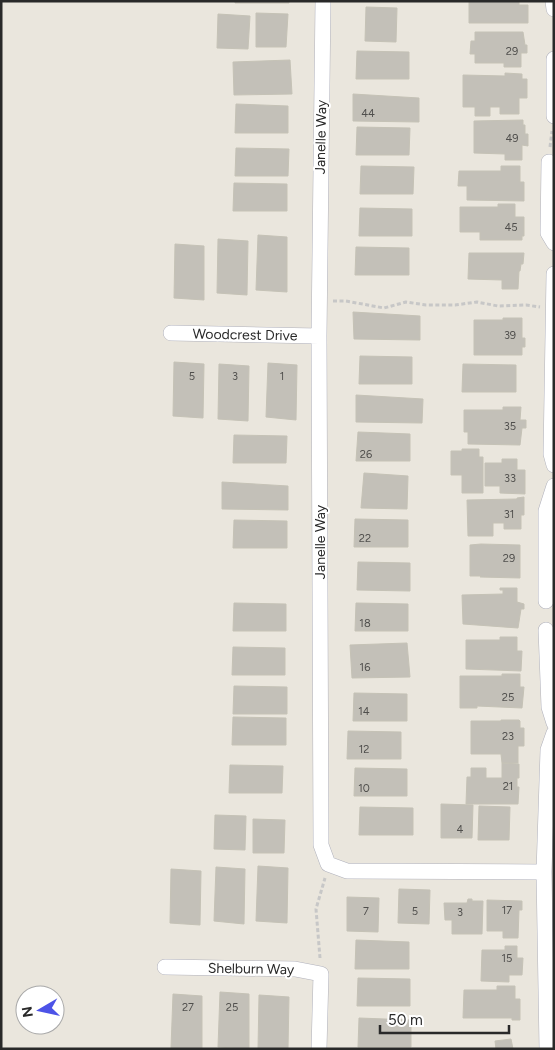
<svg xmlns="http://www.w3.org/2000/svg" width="555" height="1050" viewBox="0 0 555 1050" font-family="Figtree,sans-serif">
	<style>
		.building { fill: #c3c0b8; stroke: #c5c2b6 }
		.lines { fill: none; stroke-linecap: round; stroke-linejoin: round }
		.street-casing { stroke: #b0b1bc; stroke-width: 16 }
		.path { stroke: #c7c7c7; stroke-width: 3; stroke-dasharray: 4 2.5; stroke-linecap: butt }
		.street { stroke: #fff; stroke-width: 15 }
		.labels { text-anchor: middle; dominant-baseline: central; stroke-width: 4; stroke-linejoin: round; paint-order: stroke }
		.number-label { font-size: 11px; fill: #504f4d }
		.street-label { font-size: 14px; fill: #292929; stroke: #fff }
	</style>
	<rect width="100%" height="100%" fill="#eae6dd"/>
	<path class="building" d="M 235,1 L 289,1 L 289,3 L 235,3 Z
		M 469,1 L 519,1 L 519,5 L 528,5 L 528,23 L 469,23 Z
		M 366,7 L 397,8 L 396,42 L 365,41 Z
		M 256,13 L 288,14 L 286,47 L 256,47 Z
		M 218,14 L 250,16 L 248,49 L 217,48 Z
		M 475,32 L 523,32 L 525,45 L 527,45 L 527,53 L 521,53 L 521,67 L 504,67 L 504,63 L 475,63 L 475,54 L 470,54 L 471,41 L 475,41 Z
		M 357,51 L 409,52 L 409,79 L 356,79 Z
		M 290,60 L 292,94 L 234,95 L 233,62 Z
		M 505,73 L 522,74 L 522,79 L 527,79 L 527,98 L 519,98 L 519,114 L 500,114 L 500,107 L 490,107 L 490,116 L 475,116 L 475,107 L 463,107 L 463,75 L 505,76 Z
		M 353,94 L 419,98 L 419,122 L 353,121 Z
		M 236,104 L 288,106 L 288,133 L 235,133 Z
		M 523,120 L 523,125 L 525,125 L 525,134 L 528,134 L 528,146 L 522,145 L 522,160 L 505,160 L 505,154 L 474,153 L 474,121 Z
		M 357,127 L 410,128 L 409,155 L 356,155 Z
		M 236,148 L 289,149 L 288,176 L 235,176 Z
		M 361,166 L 414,167 L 413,194 L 360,194 Z
		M 501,166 L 520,166 L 520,182 L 524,182 L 524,201 L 467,200 L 467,186 L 458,186 L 459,171 L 501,171 Z
		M 234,183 L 287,184 L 287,211 L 233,211 Z
		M 498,204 L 515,204 L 515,217 L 524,217 L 524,236 L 522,236 L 522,240 L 480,240 L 480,232 L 460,232 L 460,207 L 498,207 Z
		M 360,208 L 412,209 L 412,236 L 359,236 Z
		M 258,235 L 287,237 L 287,292 L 256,290 Z
		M 218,239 L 248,241 L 247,295 L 217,293 Z
		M 175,244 L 204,246 L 204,300 L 174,298 Z
		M 356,247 L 409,248 L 409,275 L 355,275 Z
		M 469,253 L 524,253 L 523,264 L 521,264 L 520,271 L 519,271 L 518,289 L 502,289 L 502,280 L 468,279 Z
		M 353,312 L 420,316 L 420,340 L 354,339 Z
		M 503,318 L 522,318 L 522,338 L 525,338 L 525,347 L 522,347 L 522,355 L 474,355 L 474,320 L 503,320 Z
		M 360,356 L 412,357 L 412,384 L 359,384 Z
		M 174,362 L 204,364 L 203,418 L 173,416 Z
		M 268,363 L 297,365 L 296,420 L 266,417 Z
		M 219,364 L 249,366 L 248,421 L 218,419 Z
		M 463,364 L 516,365 L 516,392 L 462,392 Z
		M 356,395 L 423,399 L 422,423 L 356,422 Z
		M 503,407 L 521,407 L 520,420 L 526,420 L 526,428 L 522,428 L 520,445 L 468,444 L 468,432 L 464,432 L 464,410 L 503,410 Z
		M 358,432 L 410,434 L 410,461 L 356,461 Z
		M 234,435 L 287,436 L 286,463 L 233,463 Z
		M 462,449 L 479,449 L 479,457 L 483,457 L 483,493 L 462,493 L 462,475 L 451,475 L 451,451 L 462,451 Z
		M 502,459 L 517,459 L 517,470 L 525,470 L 525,494 L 500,493 L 500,486 L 485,486 L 485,463 L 502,463 Z
		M 364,473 L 408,476 L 407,509 L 361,508 Z
		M 222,482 L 288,486 L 288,510 L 222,509 Z
		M 524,497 L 524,515 L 521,515 L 521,529 L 504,529 L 504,523 L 493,523 L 493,536 L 468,536 L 467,500 L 517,499 L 517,498 Z
		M 355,519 L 408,520 L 408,547 L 354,547 Z
		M 234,520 L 287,521 L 287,548 L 233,548 Z
		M 481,544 L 520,545 L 520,578 L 480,577 L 481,576 L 470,576 L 470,545 Z
		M 358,562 L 410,563 L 410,591 L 357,590 Z
		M 500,588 L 517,588 L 517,602 L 524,604 L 524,609 L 521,609 L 518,628 L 463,624 L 462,595 L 503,594 L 503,590 L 500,590 Z
		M 234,603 L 286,604 L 286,631 L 233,631 Z
		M 356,603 L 408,604 L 408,631 L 355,631 Z
		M 500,637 L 517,637 L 517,651 L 522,651 L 521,671 L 466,669 L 466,640 L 500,640 Z
		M 407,643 L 410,677 L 352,678 L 350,645 Z
		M 233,647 L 285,648 L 285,675 L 232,675 Z
		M 502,674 L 520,674 L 520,687 L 524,687 L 522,708 L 477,706 L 477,708 L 460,708 L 460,676 L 502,676 Z
		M 234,686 L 287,687 L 287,714 L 233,714 Z
		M 354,693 L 407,694 L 407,721 L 353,721 Z
		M 233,717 L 286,718 L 286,745 L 232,745 Z
		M 501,720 L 519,720 L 520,721 L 520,728 L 524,728 L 524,746 L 518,746 L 518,763 L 502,763 L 501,754 L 471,754 L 471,721 L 501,721 Z
		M 348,731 L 401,732 L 401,759 L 347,759 Z
		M 502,763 L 519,764 L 519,778 L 517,778 L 517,787 L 519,787 L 518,804 L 466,804 L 467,777 L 471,777 L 471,768 L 486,768 L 486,778 L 502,778 Z
		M 230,765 L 283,766 L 282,793 L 229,793 Z
		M 355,768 L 407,769 L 407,796 L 354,796 Z
		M 441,804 L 473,805 L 472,838 L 441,838 Z
		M 479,806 L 510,807 L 509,840 L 478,840 Z
		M 360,807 L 413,808 L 413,835 L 359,835 Z
		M 215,815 L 246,816 L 245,850 L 214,849 Z
		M 253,819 L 285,820 L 284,853 L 253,853 Z
		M 258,866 L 288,868 L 287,923 L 256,921 Z
		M 216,867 L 245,869 L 244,924 L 214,921 Z
		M 171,869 L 201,871 L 200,925 L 170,923 Z
		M 399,889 L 430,890 L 429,924 L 398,923 Z
		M 347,897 L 379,898 L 378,932 L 347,931 Z
		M 468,899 L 472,899 L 472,901 L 483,901 L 482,934 L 452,934 L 452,920 L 445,920 L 444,903 L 467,903 Z
		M 487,900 L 522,901 L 522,910 L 519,910 L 518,938 L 503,938 L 503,931 L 487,931 Z
		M 356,940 L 409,942 L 409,969 L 355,969 Z
		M 505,946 L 517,946 L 517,958 L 523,958 L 522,975 L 509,975 L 509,982 L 481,981 L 482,950 L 505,950 Z
		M 358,978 L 410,979 L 410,1006 L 357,1006 Z
		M 497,986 L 515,986 L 515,999 L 520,999 L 520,1020 L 512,1020 L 512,1018 L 463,1018 L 464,990 L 497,990 Z
		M 220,992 L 249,994 L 249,1049 L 218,1047 Z
		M 173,994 L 202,996 L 202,1049 L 171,1048 Z
		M 259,995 L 289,997 L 288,1049 L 258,1049 Z
		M 359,1018 L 411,1020 L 411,1047 L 358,1047 Z
		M 511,1039 L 513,1049 L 496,1049 L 495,1041 Z"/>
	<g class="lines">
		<defs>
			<path id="street" d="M 323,1 L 319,336 L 321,845 L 328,864 L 347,871 L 544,872
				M 553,1 L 554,9
				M 554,59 L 554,116
				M 549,162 L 548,233 L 554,243
				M 554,274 L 551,454 L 554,465
				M 171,333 L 319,336
				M 546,601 L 546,511 L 554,486
				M 546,630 L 549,707 L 554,723
				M 165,967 L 295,969 L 321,974 L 319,1049
				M 547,1049 L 544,872 L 548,750 L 554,733"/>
		</defs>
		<use href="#street" class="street-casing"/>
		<path class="path" d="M 550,147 L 552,131
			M 333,301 L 346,301 L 384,308 L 406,302 L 426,305 L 455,305 L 477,302 L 498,306 L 526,305 L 540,307
			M 320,958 L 316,909 L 325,878"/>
		<use href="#street" class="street"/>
	</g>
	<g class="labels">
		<g class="number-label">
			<text x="512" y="51">29</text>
			<text x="368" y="113">44</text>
			<text x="512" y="138">49</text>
			<text x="511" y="227">45</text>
			<text x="510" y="335">39</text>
			<text x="192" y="376">5</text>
			<text x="235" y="376">3</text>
			<text x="282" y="376">1</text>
			<text x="510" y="426">35</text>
			<text x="366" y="454">26</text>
			<text x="510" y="478">33</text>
			<text x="509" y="514">31</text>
			<text x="365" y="538">22</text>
			<text x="509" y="558">29</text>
			<text x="365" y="623">18</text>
			<text x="365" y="667">16</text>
			<text x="508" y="697">25</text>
			<text x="364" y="711">14</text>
			<text x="508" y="736">23</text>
			<text x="364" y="749">12</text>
			<text x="508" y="786">21</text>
			<text x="364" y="788">10</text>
			<text x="460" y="829">4</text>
			<text x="507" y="910">17</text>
			<text x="366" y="911">7</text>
			<text x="415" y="911">5</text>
			<text x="460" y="912">3</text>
			<text x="507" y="958">15</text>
			<text x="188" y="1007">27</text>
			<text x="232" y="1007">25</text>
		</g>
		<g class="street-label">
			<text transform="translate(321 137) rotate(-89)">Janelle Way</text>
			<text transform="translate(245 335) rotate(1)">Woodcrest Drive</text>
			<text transform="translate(320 542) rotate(-90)">Janelle Way</text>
			<text transform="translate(251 969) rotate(1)">Shelburn Way</text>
		</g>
	</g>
	<rect width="555" height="1050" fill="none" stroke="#292929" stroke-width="5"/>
	<g transform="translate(40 1010) rotate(261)"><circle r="24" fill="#ffffff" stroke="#a9a9a9"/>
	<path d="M0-4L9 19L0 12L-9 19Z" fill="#4d53e7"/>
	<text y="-8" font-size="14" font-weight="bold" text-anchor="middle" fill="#292929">N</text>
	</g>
	<path d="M380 1025v8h129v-8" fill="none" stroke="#292929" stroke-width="2.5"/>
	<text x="388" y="1025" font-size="15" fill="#292929" stroke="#ffffff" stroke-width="4" paint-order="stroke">50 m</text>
</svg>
